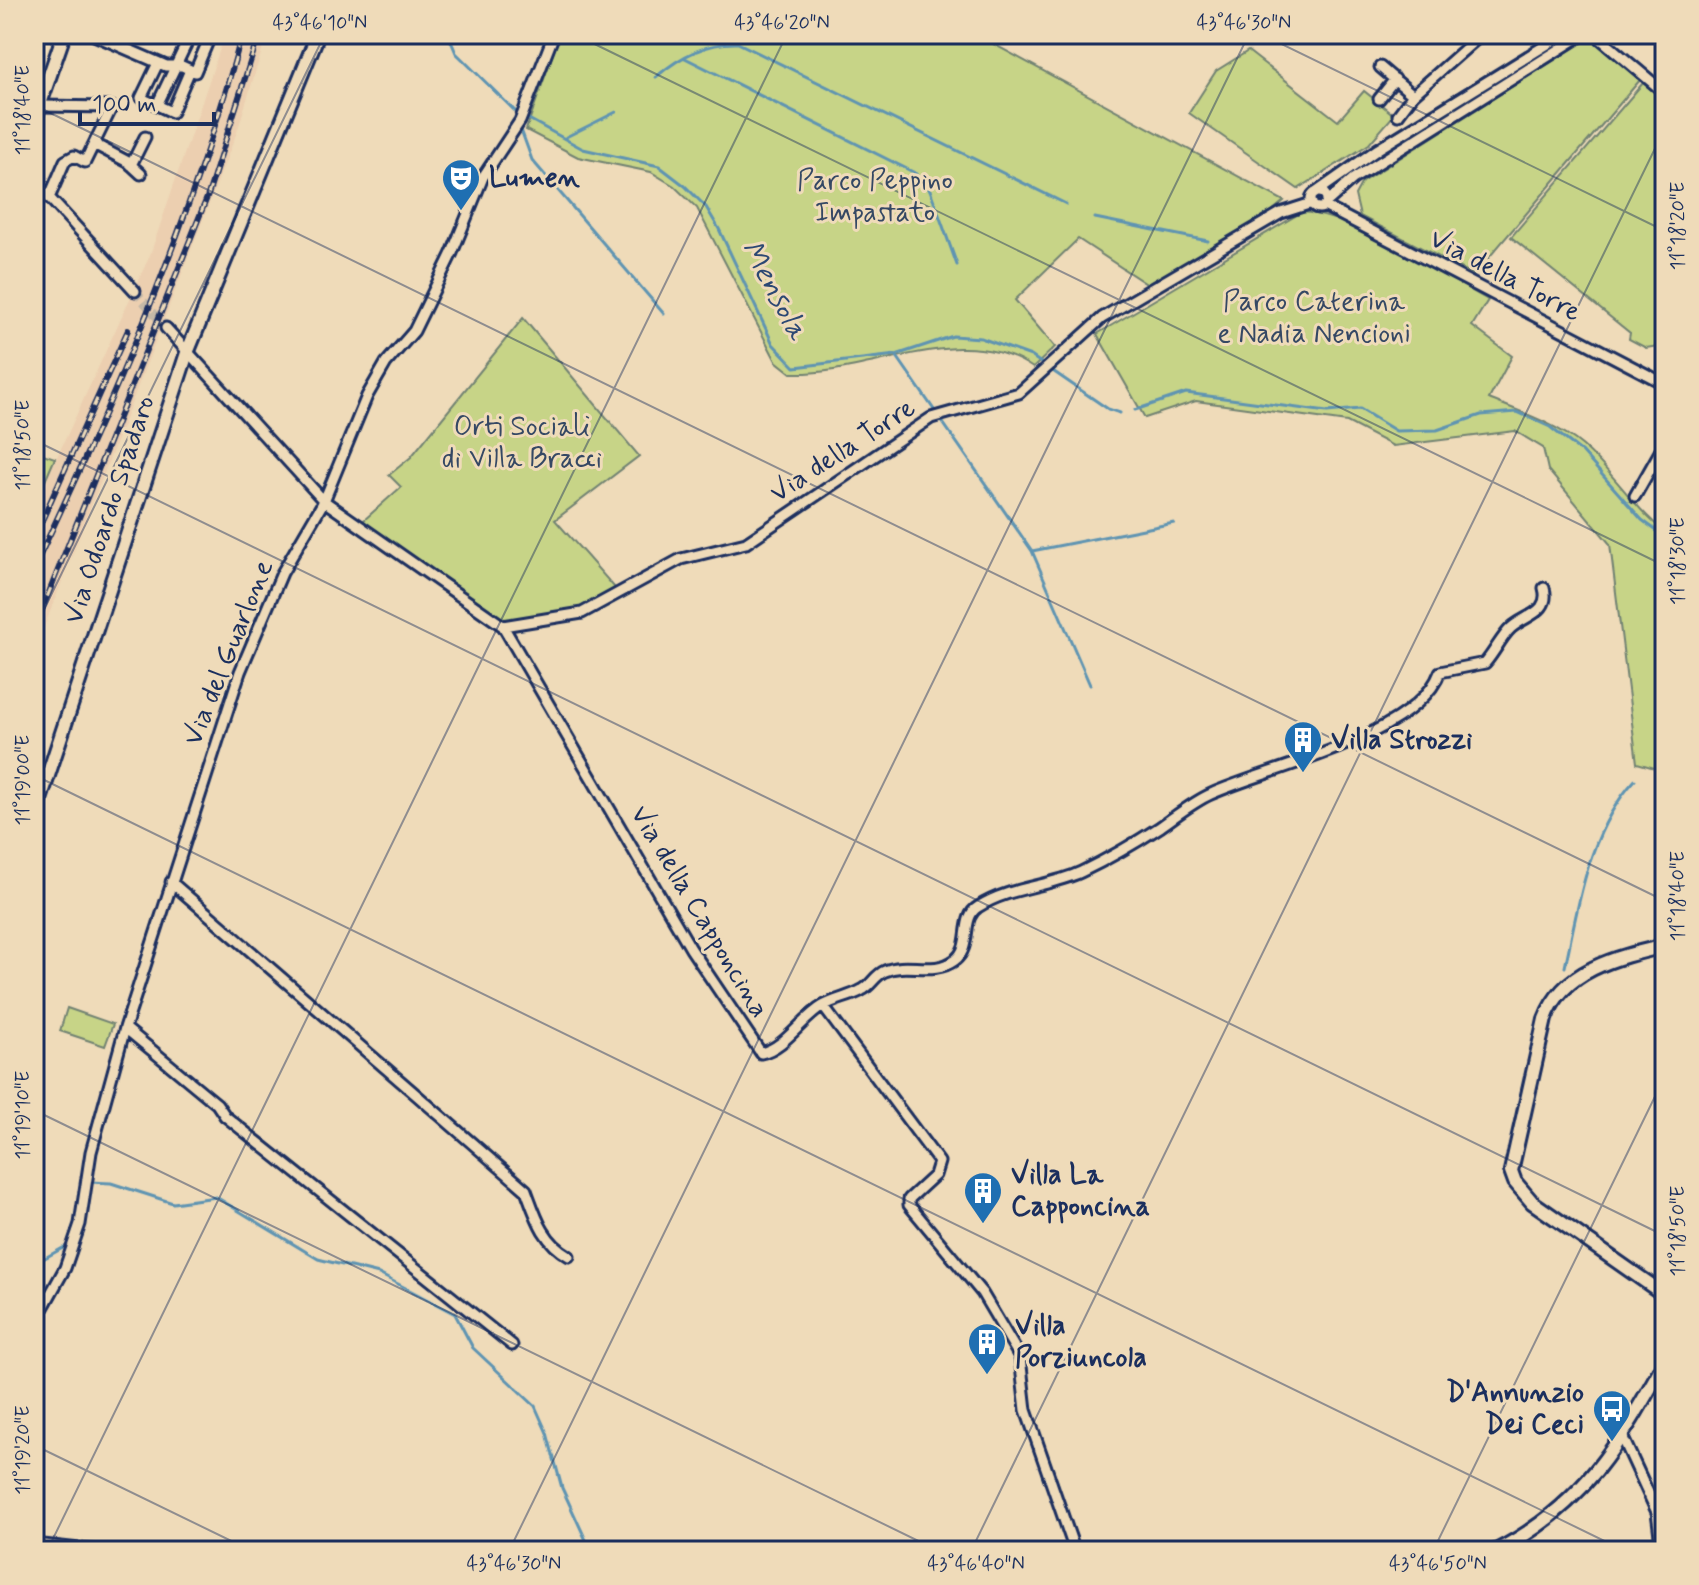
<svg xmlns="http://www.w3.org/2000/svg" width="1699" height="1585" viewBox="0 0 1699 1585" font-family="Mynerve,sans-serif">
	<style>
		.built { fill: #eccfb0 }
		.green { fill: #c7d487; stroke: #718272; stroke-width: 2 }
		.lines { fill: none; stroke-linecap: round; stroke-linejoin: round }
		.stream { stroke: #5e94b2; stroke-width: 3 }
		.minor-tunnel { stroke: #c5b9a7; stroke-width: 9; stroke-dasharray: 9 4.5; stroke-linecap: butt }
		.minor-casing { stroke: #1b2f5e; stroke-width: 15 }
		.tertiary-casing { stroke: #1b2f5e; stroke-width: 18 }
		.minor { stroke: #efdbb9; stroke-width: 9 }
		.tertiary { stroke: #efdbb9; stroke-width: 12 }
		.rail-casing { stroke: #1b2f5e; stroke-width: 6 }
		.rail { stroke: #efdbb9; stroke-width: 3; stroke-dasharray: 9; stroke-linecap: butt }
		.ticks { fill: none; stroke: #1b2f5e; stroke-width: 2; stroke-opacity: 0.45 }
		.labels { text-anchor: middle; dominant-baseline: central; stroke-width: 6; stroke-linejoin: round; paint-order: stroke }
		.poi-label { font-size: 28px; font-weight: bold; fill: #1b2f5e; stroke: #efdbb9; text-anchor: start }
		.park-label { font-size: 28px; fill: #354864; stroke: #efdbb9 }
		.street-label { font-size: 28px; fill: #1b2f5e; stroke: #efdbb9 }
		.water-label { font-size: 30px; font-style: italic; fill: #2c4873; stroke: #efdbb9 }
		.neatline { fill: none; stroke: #1b2f5e; stroke-width: 3 }
		.ticks-label { font-size: 20px; text-anchor: middle; fill: #1b2f5e }
	</style>
	<rect width="100%" height="100%" fill="#efdbb9"/>
	<filter id="ink" filterUnits="userSpaceOnUse"><feTurbulence type="fractalNoise" baseFrequency=".0125" numOctaves="2"/><feDisplacementMap in="SourceGraphic" scale="16" xChannelSelector="R" yChannelSelector="G"/><feConvolveMatrix kernelMatrix="1 2 1 2 8 2 1 2 1" color-interpolation-filters="sRGB"/></filter>
	<g filter="url(#ink)">
		<path class="built" d="M 225,34 L 267,34 L 237,132 L 34,653 L 34,507 L 150,255 Z"/>
		<path class="green" d="M 560,34 L 975,34 L 1284,201 L 1260,221 L 1148,285 L 1078,239 L 1015,300 L 1055,347 L 1033,368 C 960,319 872,376 791,373 L 776,361 L 697,208 L 674,186 L 651,172 L 578,157 L 526,130 Z
			M 1569,34 L 1575,34 L 1351,175 L 1329,195 L 1323,189 Z
			M 1587,39 L 1595,40 L 1640,80 L 1474,275 L 1360,216 L 1355,195 L 1362,182 Z
			M 1248,51 L 1338,121 L 1364,91 L 1394,115 L 1369,144 L 1298,189 L 1189,113 L 1216,71 Z
			M 1643,83 L 1665,101 L 1665,345 L 1646,348 L 1629,339 L 1630,333 L 1511,237 Z
			M 1302,212 C 1355,216 1439,273 1488,300 L 1472,326 L 1512,356 L 1489,399 C 1521,412 1557,424 1583,446 C 1613,472 1633,507 1665,532 L 1665,771 L 1637,763 L 1610,544 L 1548,470 L 1543,448 L 1515,431 L 1393,446 L 1347,422 L 1196,401 L 1145,418 L 1097,334 Z
			M 523,318 L 639,456 L 555,520 L 615,588 L 576,611 L 503,621 L 363,521 L 401,487 L 389,475 L 411,457 Z
			M 34,451 L 55,458 L 42,488 L 34,486 Z
			M 67,1008 L 113,1024 L 105,1046 L 60,1031 Z"/>
		<g class="lines">
			<path class="stream" d="M 448,34 L 456,53 L 516,112 L 583,149 L 659,166 L 685,186 L 706,207 L 719,229 L 773,344 L 795,367 L 896,355 L 953,336 L 981,338 L 1031,356 L 1108,409 L 1120,413
				M 685,58 L 915,173 L 930,190 L 957,265
				M 656,77 C 679,57 707,42 738,43 L 1066,204
				M 527,116 L 520,127 L 532,160 L 664,314
				M 566,137 L 616,112
				M 1095,218 L 1208,241
				M 896,355 L 1032,551 L 1090,685
				M 1135,410 L 1186,393 L 1327,412 L 1360,409 L 1396,431 L 1437,430 L 1481,415 L 1517,412 L 1550,427 L 1582,452 L 1642,520 L 1665,537
				M 1032,551 L 1174,523
				M 1565,967 C 1579,903 1588,831 1635,780
				M 89,1182 L 111,1183 L 173,1203 L 216,1197 L 318,1259 L 379,1274 L 455,1314 L 473,1348 L 535,1406 L 547,1433 L 562,1488 L 591,1551
				M 34,1264 L 70,1244"/>
			<path class="minor-tunnel" d="M 135,291 L 166,328"/>
			<defs>
				<path id="minor" d="M 92,34 L 166,66 L 182,66 L 195,72 L 211,34
					M 1595,34 L 1665,93
					M 1380,67 L 1413,95
					M 190,70 L 172,112 L 157,105 L 191,34
					M 1379,99 L 1395,79
					M 157,105 L 141,98 L 158,63
					M 39,106 L 112,107 L 85,162 L 74,156 L 65,161 L 49,198
					M 1398,115 L 1413,95 L 1482,34
					M 94,144 L 128,162 L 141,174
					M 131,165 L 145,137
					M 34,181 L 135,291
					M1311 200a8 8 0 1 1 16 0a8 8 0 1 1-16 0Z
					M 1314,194 L 1378,149 L 1564,34
					M 1326,203 L 1353,179 L 1584,34
					M 1324,206 L 1665,384
					M 166,328 L 324,501 L 503,626 L 691,949 L 761,1053 C 785,1048 802,1018 823,1006 C 835,999 850,997 862,990 C 871,986 875,975 885,971 C 908,961 933,976 955,960 C 973,946 960,918 978,907 C 1009,887 1048,887 1081,872 C 1108,859 1134,844 1160,827 C 1176,816 1193,802 1211,794 C 1271,767 1416,737 1440,672 L 1485,663 C 1494,653 1502,636 1511,628 C 1525,615 1551,613 1544,588
					M 1635,496 L 1665,443
					M 503,626 L 582,613 L 681,559 L 746,543 L 931,418 L 1019,393 L 1102,318 L 1281,213 L 1312,203
					M 171,882 L 526,1190 C 536,1217 543,1242 569,1256
					M 823,1006 L 939,1162 L 935,1175 L 909,1199 L 909,1205 L 982,1293 L 1020,1357 L 1026,1410 L 1075,1551
					M 125,1028 L 217,1104 L 225,1116 L 512,1345
					M 34,1324 L 65,1268 L 80,1224 L 91,1152 L 125,1028 L 240,672 L 282,573 L 324,501 L 367,396 L 386,363 L 414,331 L 452,253 L 483,177 L 520,121 L 554,34
					M 1622,1436 L 1657,1512 L 1662,1551
					M 34,1544 L 98,1551"/>
				<path id="tertiary" d="M 34,121 L 64,34
					M 34,818 L 187,353 L 318,34
					M 1665,946 C 1618,957 1563,969 1545,1019 L 1511,1171 L 1515,1182 L 1532,1202 L 1665,1295
					M 1496,1551 C 1584,1506 1619,1444 1665,1361"/>
			</defs>
			<use href="#minor" class="minor-casing"/>
			<use href="#tertiary" class="tertiary-casing"/>
			<use href="#minor" class="minor"/>
			<use href="#tertiary" class="tertiary"/>
			<defs>
				<path id="rail" d="M 34,538 L 128,330
					M 34,568 C 116,395 192,219 242,34
					M 34,630 L 208,195 L 259,34"/>
			</defs>
			<use href="#rail" class="rail-casing"/>
			<use href="#rail" class="rail"/>
		</g>
	</g>
	<path class="ticks" d="M 574,34 L 1665,566M 1261,34 L 1665,231M 34,105 L 1665,901M 34,440 L 1665,1236M 34,630 L 325,34M 34,775 L 1625,1551M 34,1110 L 939,1551M 34,1445 L 252,1551M 47,1551 L 787,34M 509,1551 L 1249,34M 971,1551 L 1665,128M 1433,1551 L 1665,1076"/>
	<defs>
		<symbol id="theatre-pin" viewBox="-11 -11 22 30"><path d="M0 17L-7.5 6A9.5 9.5 0 1 1 7.5 6Z" fill="#1f6fb2" stroke="#efdbb9"/><path d="M-5-5.5Q0-4 5-5.5V0Q5 5 0 6Q-5 5-5 0ZM-3.3-2.5H-1v1.5H-3.3ZM1-2.5H3.3v1.5H1ZM-2.8 1Q0 5.5 2.8 1Z" fill="#fff"/></symbol>
		<symbol id="building-pin" viewBox="-11 -11 22 30"><path d="M0 17L-7.5 6A9.5 9.5 0 1 1 7.5 6Z" fill="#1f6fb2" stroke="#efdbb9"/><path d="M-4-6H4V6H1V3H-1V6H-4ZM-2.5-4.3h1.7v1.8h-1.7ZM.8-4.3h1.7v1.8H.8ZM-2.5-1h1.7V.8h-1.7ZM.8-1h1.7V.8H.8Z" fill="#fff"/></symbol>
		<symbol id="bus-pin" viewBox="-11 -11 22 30"><path d="M0 17L-7.5 6A9.5 9.5 0 1 1 7.5 6Z" fill="#1f6fb2" stroke="#efdbb9"/><path d="M-5-6H5V4H4V6H2V4H-2V6H-4V4H-5ZM-3.5-4V0h7V-4ZM-3.5 1.2v1.5H-2V1.2ZM2 1.2v1.5H3.5V1.2Z" fill="#fff"/></symbol>
	</defs>
	<g fill-rule="evenodd">
		<use href="#theatre-pin" x="439" y="156" width="44" height="60"/>
		<use href="#building-pin" x="1281" y="718" width="44" height="60"/>
		<use href="#building-pin" x="961" y="1169" width="44" height="60"/>
		<use href="#building-pin" x="965" y="1320" width="44" height="60"/>
		<use href="#bus-pin" x="1590" y="1387" width="44" height="60"/>
	</g>
	<g class="labels">
		<g class="poi-label">
			<text x="489" y="178">Lumen</text>
			<text x="1331" y="740">Villa Strozzi</text>
			<text x="1011" y="1175">Villa La<tspan x="1011" dy="32">Capponcina</tspan></text>
			<text x="1015" y="1326">Villa<tspan x="1015" dy="32">Porziuncola</tspan></text>
			<text x="1584" y="1393" text-anchor="end">D'Annunzio<tspan x="1584" dy="32">Dei Ceci</tspan></text>
		</g>
		<g class="park-label">
			<text x="875" y="181">Parco Peppino<tspan x="875" dy="32">Impastato</tspan></text>
			<text x="1314" y="302">Parco Caterina<tspan x="1314" dy="32">e Nadia Nencioni</tspan></text>
			<text x="522" y="427">Orti Sociali<tspan x="522" dy="32">di Villa Bracci</tspan></text>
		</g>
		<g class="street-label">
			<text transform="translate(1505 276) rotate(28)">Via della Torre</text>
			<text transform="translate(843 451) rotate(-33)">Via della Torre</text>
			<text transform="translate(110 510) rotate(-72)">Via Odoardo Spadaro</text>
			<text transform="translate(229 653) rotate(-68)">Via del Guarlone</text>
			<text transform="translate(699 912) rotate(59)">Via della Capponcina</text>
		</g>
		<g class="water-label">
			<text transform="translate(774 290) rotate(62)">Mensola</text>
		</g>
	</g>
	<rect width="1699" height="1585" fill="none" stroke="#efdbb9" stroke-width="88"/>
	<path d="M80 112v12h134v-12" fill="none" stroke="#1b2f5e" stroke-width="4"/>
	<text x="92" y="112" font-size="24" fill="#1b2f5e" stroke="#efdbb9" stroke-width="6" paint-order="stroke">100 m</text>
	<rect x="44" y="44" width="1611" height="1497" class="neatline"/>
	<g class="ticks-label">
		<text x="320" y="29">43°46'10"N</text>
		<text x="782" y="29">43°46'20"N</text>
		<text x="1244" y="29">43°46'30"N</text>
		<text transform="translate(22 110) rotate(-90)" y="7">11°18'40"E</text>
		<text transform="translate(1677 226) rotate(-90)" y="7">11°18'20"E</text>
		<text transform="translate(22 445) rotate(-90)" y="7">11°18'50"E</text>
		<text transform="translate(1677 561) rotate(-90)" y="7">11°18'30"E</text>
		<text transform="translate(22 780) rotate(-90)" y="7">11°19'00"E</text>
		<text transform="translate(1677 896) rotate(-90)" y="7">11°18'40"E</text>
		<text transform="translate(22 1115) rotate(-90)" y="7">11°19'10"E</text>
		<text transform="translate(1677 1231) rotate(-90)" y="7">11°18'50"E</text>
		<text transform="translate(22 1450) rotate(-90)" y="7">11°19'20"E</text>
		<text x="514" y="1570">43°46'30"N</text>
		<text x="976" y="1570">43°46'40"N</text>
		<text x="1438" y="1570">43°46'50"N</text>
	</g>
</svg>
